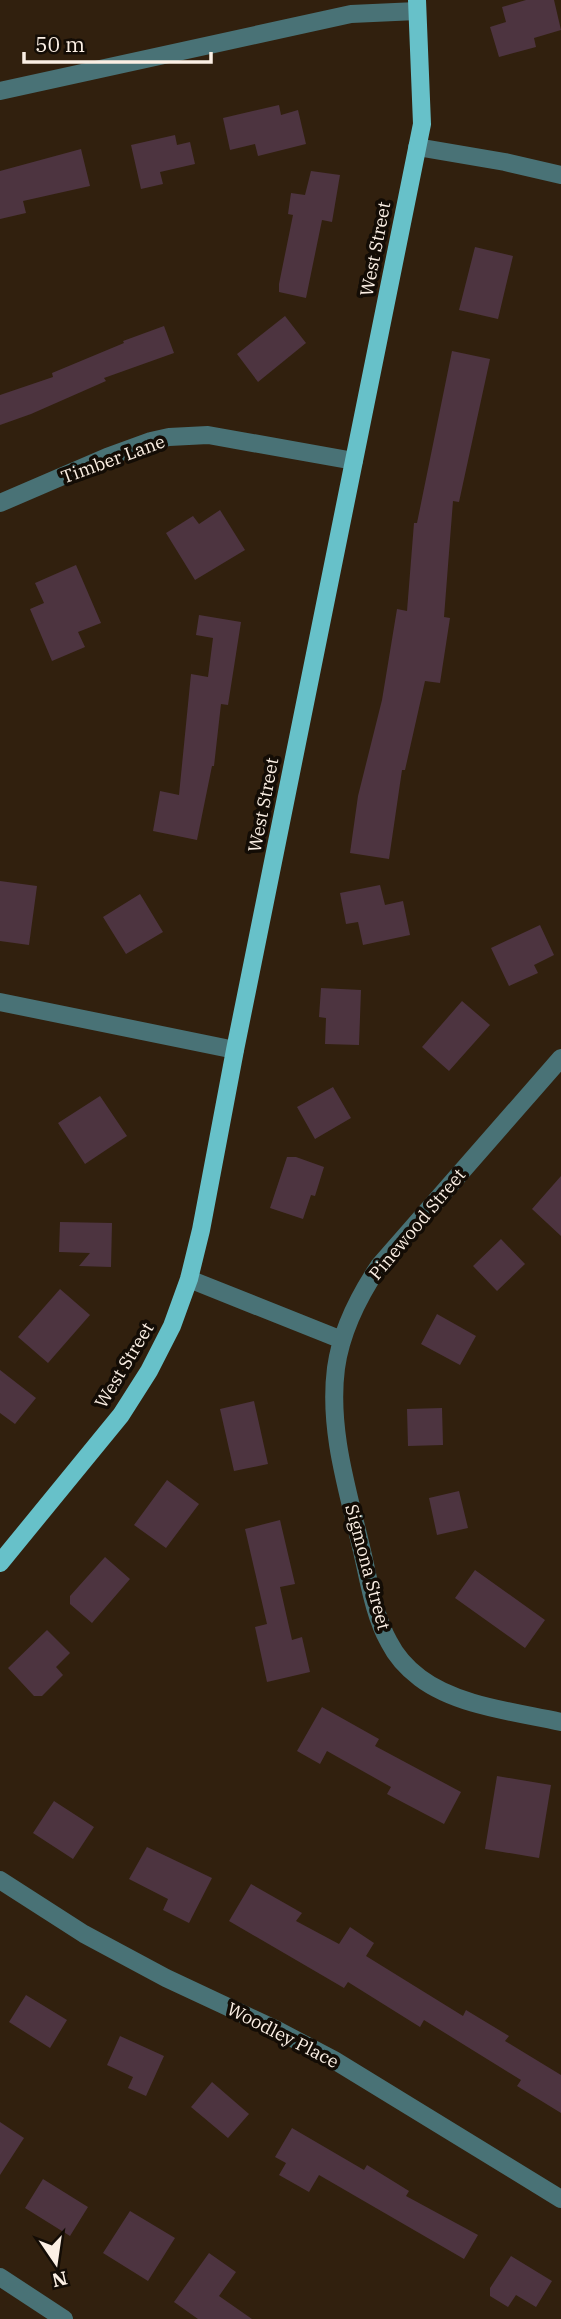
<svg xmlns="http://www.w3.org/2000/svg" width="561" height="2319" viewBox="0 0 561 2319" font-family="'IBM Plex Serif',serif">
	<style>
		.building { fill: #4d3440 }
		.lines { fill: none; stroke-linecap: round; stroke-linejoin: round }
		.minor { stroke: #497276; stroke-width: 18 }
		.major { stroke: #67c1c9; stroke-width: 18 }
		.labels { text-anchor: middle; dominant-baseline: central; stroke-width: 7; stroke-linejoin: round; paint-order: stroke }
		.street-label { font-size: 18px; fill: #fbefe4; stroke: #130c05 }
	</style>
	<rect width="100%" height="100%" fill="#31200e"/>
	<path class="building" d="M 526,0 L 554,0 L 561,30 L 534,38 L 536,47 L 499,57 L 490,27 L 506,22 L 502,7 Z
		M 279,105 L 281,115 L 298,110 L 306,144 L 258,156 L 255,144 L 230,150 L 223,118 Z
		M 175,135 L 177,145 L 190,142 L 195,164 L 160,172 L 163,184 L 141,189 L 131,145 Z
		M 81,149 L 90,186 L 23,201 L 26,213 L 0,219 L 0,171 Z
		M 311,171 L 340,175 L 332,222 L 322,220 L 306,298 L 279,292 L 279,284 L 293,215 L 288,214 L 291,193 L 305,195 Z
		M 475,247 L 513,256 L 498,319 L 459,310 Z
		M 285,316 L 306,343 L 258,382 L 237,354 Z
		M 164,326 L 174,353 L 104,378 L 106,381 L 31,414 L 0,425 L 0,395 L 53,377 L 52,373 L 124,343 L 123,341 Z
		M 452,351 L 490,359 L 459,502 L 453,501 L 444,617 L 450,618 L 440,683 L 425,681 L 405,770 L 402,770 L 389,859 L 350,853 L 358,796 L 382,700 L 397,609 L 407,611 L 414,523 L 417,523 Z
		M 220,510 L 245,550 L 195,580 L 166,533 L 193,516 L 199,524 Z
		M 76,565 L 101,623 L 78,632 L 85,647 L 52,661 L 30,609 L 44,603 L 35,583 Z
		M 199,615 L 241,622 L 228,705 L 221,704 L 214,766 L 212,766 L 197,840 L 153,831 L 160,791 L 179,795 L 191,674 L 208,677 L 213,638 L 196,635 Z
		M 0,881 L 37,886 L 29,945 L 0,941 Z
		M 380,885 L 385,905 L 403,901 L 410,935 L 363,945 L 358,922 L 346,924 L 340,893 Z
		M 140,894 L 163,932 L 126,954 L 103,917 Z
		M 540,925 L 554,955 L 534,965 L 538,973 L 509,986 L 491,948 Z
		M 321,988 L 361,990 L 359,1045 L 325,1044 L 326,1018 L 319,1017 Z
		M 462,1001 L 490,1025 L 449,1071 L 422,1047 Z
		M 333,1087 L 351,1118 L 315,1139 L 297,1107 Z
		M 100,1096 L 127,1136 L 85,1164 L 58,1123 Z
		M 287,1157 L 296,1157 L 324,1167 L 315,1196 L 311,1195 L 303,1219 L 270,1208 Z
		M 561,1176 L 561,1236 L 532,1209 Z
		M 60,1222 L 112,1223 L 111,1267 L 79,1266 L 90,1253 L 59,1252 Z
		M 501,1239 L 525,1264 L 497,1291 L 473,1266 Z
		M 60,1289 L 90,1315 L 48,1363 L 18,1337 Z
		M 437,1314 L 476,1336 L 460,1365 L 421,1344 Z
		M 0,1370 L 36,1398 L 15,1424 L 0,1413 Z
		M 254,1401 L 268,1464 L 234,1471 L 220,1409 Z
		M 442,1408 L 443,1445 L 408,1446 L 407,1409 Z
		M 167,1480 L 199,1504 L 166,1548 L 134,1525 Z
		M 459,1491 L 468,1528 L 437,1535 L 429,1498 Z
		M 280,1520 L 295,1584 L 280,1587 L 292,1640 L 302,1637 L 310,1672 L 267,1682 L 255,1627 L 267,1624 L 245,1529 Z
		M 105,1557 L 130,1579 L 92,1623 L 70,1604 L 70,1596 Z
		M 475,1570 L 545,1620 L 525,1648 L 455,1598 Z
		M 47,1630 L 70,1653 L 56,1667 L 63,1675 L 42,1696 L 34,1696 L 8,1668 Z
		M 322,1707 L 379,1739 L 375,1746 L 461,1792 L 444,1824 L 387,1794 L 391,1787 L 327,1751 L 320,1764 L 297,1751 Z
		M 497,1776 L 551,1785 L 539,1858 L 485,1849 Z
		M 54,1801 L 94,1827 L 73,1859 L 33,1833 Z
		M 147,1847 L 212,1878 L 189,1923 L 163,1910 L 168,1899 L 129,1879 Z
		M 251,1884 L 302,1913 L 296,1921 L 339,1944 L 350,1927 L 374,1943 L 366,1956 L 463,2016 L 466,2010 L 509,2036 L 505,2041 L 561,2075 L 561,2113 L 517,2086 L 521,2080 L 424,2020 L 420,2027 L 348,1982 L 344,1988 L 229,1921 Z
		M 26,1995 L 67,2020 L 50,2048 L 9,2022 Z
		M 120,2036 L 164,2056 L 146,2096 L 128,2088 L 133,2077 L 107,2065 Z
		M 212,2082 L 249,2114 L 228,2138 L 191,2107 Z
		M 0,2122 L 24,2138 L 0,2175 Z
		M 292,2128 L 364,2170 L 367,2165 L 409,2191 L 406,2196 L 478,2235 L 464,2259 L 319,2175 L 309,2192 L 279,2175 L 286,2163 L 275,2157 Z
		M 43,2179 L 88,2207 L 70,2236 L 25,2208 Z
		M 130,2211 L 175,2238 L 148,2281 L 103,2253 Z
		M 209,2253 L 236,2272 L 219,2296 L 252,2319 L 198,2319 L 174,2302 Z
		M 511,2256 L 552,2281 L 536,2307 L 516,2295 L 508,2307 L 490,2296 L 490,2288 Z"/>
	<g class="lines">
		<path class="minor" d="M 0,91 L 351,14 L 417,11
			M 417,147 L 505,162 L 561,175
			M 0,503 L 107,457 L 151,441 L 169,437 L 208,435 L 354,461
			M 0,1002 L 235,1050
			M 561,1058 L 379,1266 C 359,1296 341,1331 336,1368 C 328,1430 348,1491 362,1551 C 369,1581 374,1615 389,1642 C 396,1656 408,1669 420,1678 C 457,1706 516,1712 561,1722
			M 189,1279 L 342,1340
			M 0,1880 L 84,1934 L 166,1978 L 277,2030 L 334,2060 L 561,2199
			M 0,2277 L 64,2319"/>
		<path class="major" d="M 0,1563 L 121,1415 L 149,1371 L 172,1326 L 189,1279 L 201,1230 L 235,1050 L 422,124 L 417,0"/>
	</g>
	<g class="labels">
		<g class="street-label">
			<text transform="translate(375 249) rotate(-79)">West Street</text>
			<text transform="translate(113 459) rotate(-20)">Timber Lane</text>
			<text transform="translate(263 805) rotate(-79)">West Street</text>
			<text transform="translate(417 1224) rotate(-50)">Pinewood Street</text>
			<text transform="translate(124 1365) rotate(-59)">West Street</text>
			<text transform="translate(368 1567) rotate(75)">Sigmona Street</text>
			<text transform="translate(283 2035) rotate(27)">Woodley Place</text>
		</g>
	</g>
	<g transform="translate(56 2263) rotate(167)" stroke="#130c05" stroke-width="5" paint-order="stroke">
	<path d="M0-5L12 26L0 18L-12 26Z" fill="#fbefe4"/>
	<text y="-10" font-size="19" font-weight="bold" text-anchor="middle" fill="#fbefe4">N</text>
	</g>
	<path d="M24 52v10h187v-10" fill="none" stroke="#fbefe4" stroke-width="3.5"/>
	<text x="35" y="52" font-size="21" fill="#fbefe4" stroke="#130c05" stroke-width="5" paint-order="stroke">50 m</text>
</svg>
